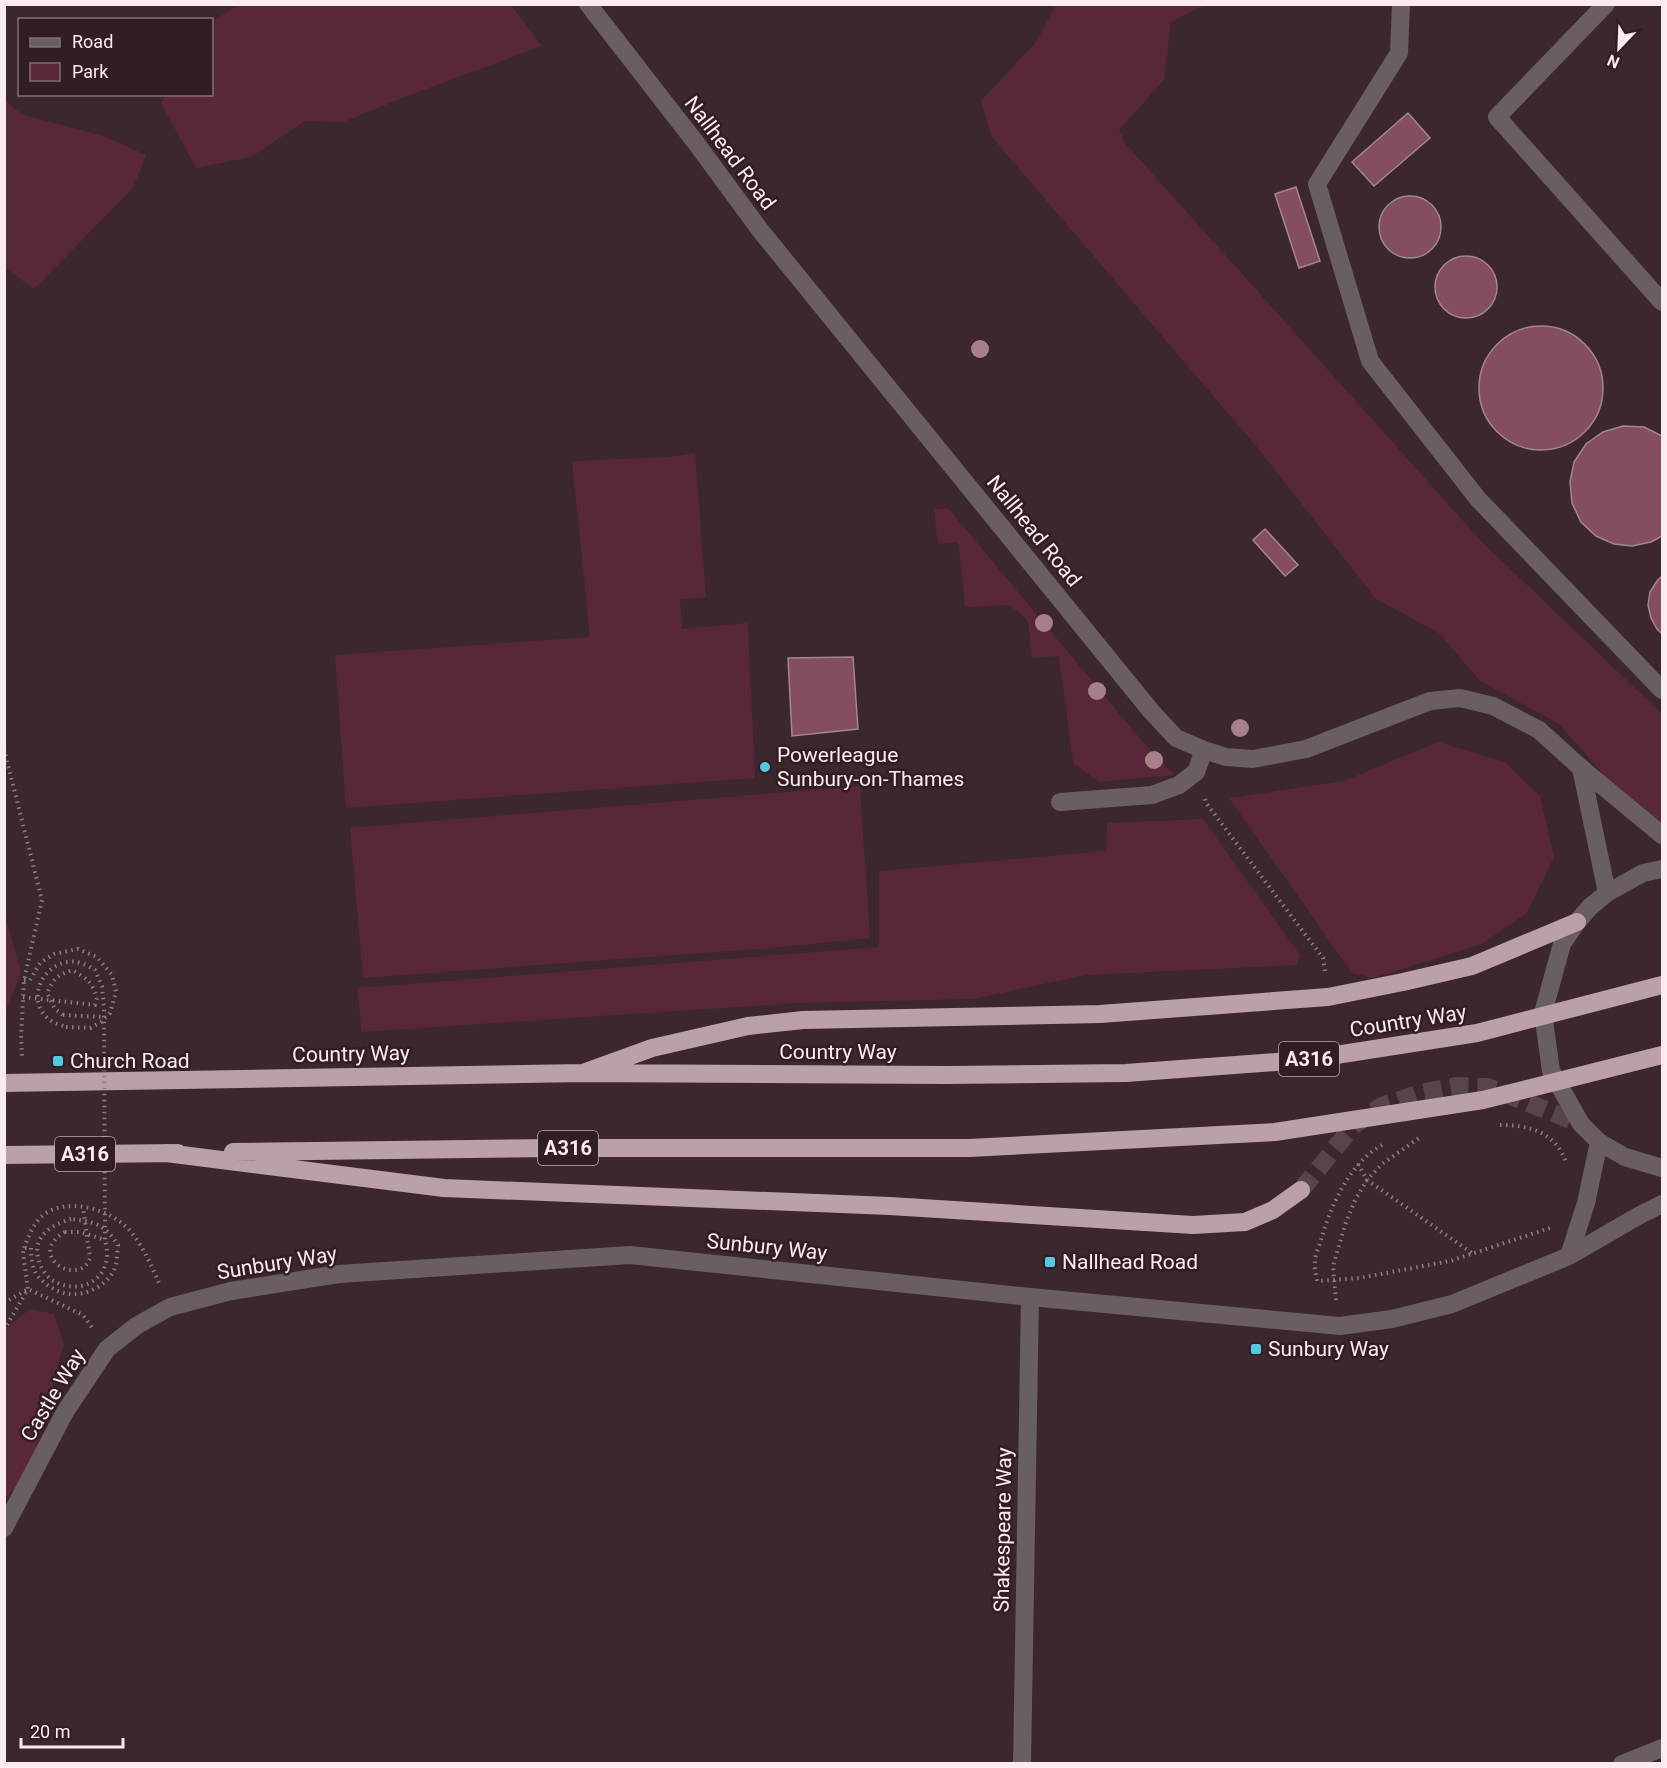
<svg xmlns="http://www.w3.org/2000/svg" width="1667" height="1768" viewBox="0 0 1667 1768" font-family="Roboto,sans-serif">
	<style>
		.green { fill: #582739 }
		.building { fill: #844d60; stroke: #a2878f; stroke-width: 1.5 }
		.lines { fill: none; stroke-linecap: round; stroke-linejoin: round }
		.highway-tunnel { stroke: #58444b; stroke-width: 18; stroke-dasharray: 18 9; stroke-linecap: butt }
		.path { stroke: #8f7d83; stroke-width: 4; stroke-dasharray: 1.5 4.5; stroke-linecap: butt }
		.minor { stroke: #695e61; stroke-width: 18 }
		.highway { stroke: #bba0a8; stroke-width: 18 }
		.path-bridge { stroke: #8f7d83; stroke-width: 4; stroke-dasharray: 1.5 4.5; stroke-linecap: butt }
		.highway-bridge { stroke: #bba0a8; stroke-width: 18 }
		.tree { fill: #a7808c }
		.poi-dot { fill: #53cadc; stroke: #321d24; stroke-width: 2 }
		.labels { text-anchor: middle; dominant-baseline: central; stroke-width: 5; stroke-linejoin: round; paint-order: stroke }
		.shield { fill: #321d24; stroke: #bdadb2; stroke-width: 1.5 }
		.shield-label { font-size: 20px; font-weight: bold; fill: #f9ebef }
		.street-label { font-size: 21px; fill: #f9ebef; stroke: #321d24 }
		.poi-label { font-size: 21px; fill: #f9ebef; stroke: #321d24; text-anchor: start }
	</style>
	<rect width="100%" height="100%" fill="#3c272e"/>
	<path class="green" d="M 238,5 L 511,5 L 542,46 L 410,95 L 343,122 L 305,121 L 251,157 L 196,168 L 161,103 L 165,95 L 212,94 L 212,22 Z
		M 1056,5 L 1205,5 L 1171,22 L 1164,80 L 1119,130 L 1125,143 L 1481,541 L 1662,714 L 1662,828 L 1641,813 L 1603,774 L 1559,724 L 1480,681 L 1439,633 L 1376,599 L 1257,447 L 991,136 L 981,101 L 1036,42 Z
		M 5,100 L 21,114 L 106,137 L 146,155 L 133,188 L 34,289 L 5,268 Z
		M 695,453 L 706,598 L 680,599 L 682,629 L 748,623 L 755,778 L 346,808 L 335,655 L 590,637 L 572,461 L 669,457 Z
		M 948,508 L 1137,735 L 1174,775 L 1099,782 L 1073,763 L 1059,656 L 1032,658 L 1028,621 L 1010,605 L 965,607 L 958,542 L 938,544 L 934,509 Z
		M 1438,742 L 1505,762 L 1540,796 L 1554,857 L 1527,913 L 1482,944 L 1373,978 L 1352,973 L 1229,798 L 1344,781 Z
		M 860,786 L 870,938 L 771,948 L 363,978 L 350,828 Z
		M 1203,819 L 1300,955 L 1297,965 L 1086,975 L 973,999 L 796,1003 L 361,1032 L 358,988 L 879,947 L 879,871 L 1106,851 L 1107,823 Z
		M 5,915 L 21,973 L 5,1012 L 4,1012 Z
		M 30,1309 L 54,1314 L 64,1344 L 31,1468 L 5,1499 L 5,1328 Z"/>
	<path class="building" d="M 1408,113 L 1430,138 L 1374,186 L 1352,162 Z
		M 1296,187 L 1320,261 L 1299,268 L 1275,194 Z
		M1379 227a31 31 0 1 1 62 0a31 31 0 1 1-62 0Z
		M1435 287a31 31 0 1 1 62 0a31 31 0 1 1-62 0Z
		M1479 388a62 62 0 1 1 124 0a62 62 0 1 1-124 0Z
		M 1623,426 L 1644,427 L 1662,436 L 1662,536 L 1651,542 L 1632,546 L 1614,544 L 1596,536 L 1581,522 L 1572,503 L 1570,482 L 1574,462 L 1586,444 L 1603,432 Z
		M 1265,529 L 1298,565 L 1285,576 L 1253,540 Z
		M 1662,576 L 1662,634 L 1657,629 L 1651,618 L 1648,605 L 1650,592 L 1657,581 Z
		M 853,657 L 858,729 L 792,736 L 788,658 Z"/>
	<g class="lines">
		<path class="highway-tunnel" d="M 1301,1190 L 1354,1125 L 1382,1106 L 1421,1093 L 1456,1086 L 1488,1087 L 1581,1124"/>
		<path class="path" d="M 4,749 L 42,900 L 24,980 L 21,1038 L 22,1057
			M 1205,799 L 1206,803 L 1323,958 L 1325,971
			M 4,950 L 4,960
			M 24,980 L 30,980 L 40,963 L 54,954 L 78,949 L 97,957 L 112,975 L 116,992 L 110,1013 L 101,1022 L 90,1028 L 66,1027
			M 23,997 L 95,1005 L 97,998
			M 63,1015 L 104,1017
			M 1500,1125 C 1529,1125 1555,1132 1566,1162
			M 1382,1145 C 1348,1164 1330,1208 1320,1243 C 1318,1249 1315,1256 1315,1262 C 1314,1268 1316,1275 1317,1281 L 1360,1278 L 1450,1261 L 1550,1228
			M 1358,1164 L 1367,1180 L 1472,1253
			M 71,1219 C 51,1225 31,1237 39,1261 C 41,1268 46,1276 52,1280 C 76,1295 107,1283 107,1254 C 107,1249 106,1244 105,1240
			M 65,1232 C 24,1256 80,1288 90,1258 L 83,1207
			M 24,1248 C 29,1235 34,1221 46,1213 C 68,1199 104,1208 123,1224 C 141,1240 150,1263 159,1283
			M 1336,1300 L 1333,1266 L 1345,1225 L 1355,1200 L 1367,1180 L 1382,1164 L 1419,1138
			M 4,1303 L 28,1289 L 83,1315 L 93,1329
			M 4,1330 L 28,1289 L 23,1253 L 24,1248 L 31,1248"/>
		<path class="minor" d="M 588,4 L 696,143 L 760,230 L 1151,711 L 1176,738 L 1204,750 L 1226,757 L 1253,759 L 1306,749 L 1430,701 L 1460,698 L 1493,706 L 1539,730 L 1581,768 L 1662,835
			M 1401,4 L 1399,53 L 1317,184 L 1370,361 L 1478,499 L 1662,690
			M 1606,4 L 1497,117 L 1662,302
			M 1581,768 L 1607,893
			M 1060,802 L 1152,795 L 1179,785 L 1196,772 L 1204,750
			M 1662,869 L 1643,873 L 1607,893 L 1590,907 L 1577,922 L 1562,944 L 1543,1013 L 1551,1071 L 1581,1124 L 1599,1142 L 1625,1157 L 1662,1168
			M 1569,1256 L 1586,1203 L 1599,1142
			M 4,1528 L 65,1412 L 107,1349 L 136,1326 L 170,1307 L 231,1291 L 339,1274 L 630,1255 L 1030,1297 L 1340,1326 L 1392,1319 L 1452,1304 L 1569,1256 L 1640,1215 L 1662,1204
			M 1022,1764 L 1030,1297
			M 1622,1764 L 1662,1748"/>
		<path class="highway" d="M 583,1073 L 652,1048 L 748,1026 L 803,1020 L 1100,1014 L 1328,997 L 1403,982 L 1472,966 L 1577,922
			M 4,1083 L 583,1073 L 947,1075
			M 233,1152 L 555,1148 L 969,1148
			M 166,1153 L 444,1188 L 890,1206 L 1193,1225 L 1245,1222 L 1273,1210 L 1301,1190
			M 4,1155 L 178,1153"/>
		<path class="path-bridge" d="M 63,1015 L 55,1009 L 47,993 C 55,977 55,977 72,970 C 88,979 91,981 97,998
			M 65,1232 L 80,1232 L 105,1240 L 104,1007 L 102,986 L 95,970 C 90,967 83,963 77,962 C 44,957 21,1003 53,1022 C 56,1024 62,1025 66,1027
			M 31,1248 C 31,1257 32,1268 37,1275 C 44,1284 57,1293 69,1294 C 85,1296 105,1286 113,1272 C 117,1265 117,1253 118,1245 C 104,1224 96,1222 71,1219"/>
		<path class="highway-bridge" d="M 947,1075 L 1126,1073 L 1304,1060 L 1477,1033 L 1662,985
			M 969,1148 L 1275,1132 L 1483,1100 L 1662,1055"/>
	</g>
	<g class="tree">
		<circle cx="980" cy="349" r="9"/>
		<circle cx="1044" cy="623" r="9"/>
		<circle cx="1097" cy="691" r="9"/>
		<circle cx="1240" cy="728" r="9"/>
		<circle cx="1154" cy="760" r="9"/>
	</g>
	<g class="poi-dot">
		<circle cx="765" cy="767" r="6"/>
		<rect x="52" y="1055" width="12" height="12" rx="3"/>
		<rect x="1044" y="1256" width="12" height="12" rx="3"/>
		<rect x="1250" y="1343" width="12" height="12" rx="3"/>
	</g>
	<g class="labels">
		<g class="shield">
			<rect x="1279" y="1042" width="60" height="34" rx="4.5"/>
			<rect x="538" y="1131" width="60" height="34" rx="4.5"/>
			<rect x="55" y="1137" width="60" height="34" rx="4.5"/>
		</g>
		<g class="shield-label">
			<text x="1309" y="1059">A316</text>
			<text x="568" y="1148">A316</text>
			<text x="85" y="1154">A316</text>
		</g>
		<g class="street-label">
			<text transform="translate(730 153) rotate(53)">Nallhead Road</text>
			<text transform="translate(1034 531) rotate(51)">Nallhead Road</text>
			<text transform="translate(1408 1021) rotate(-9)">Country Way</text>
			<text x="838" y="1052">Country Way</text>
			<text transform="translate(351 1054) rotate(-1)">Country Way</text>
			<text transform="translate(767 1247) rotate(6)">Sunbury Way</text>
			<text transform="translate(277 1263) rotate(-9)">Sunbury Way</text>
			<text transform="translate(53 1395) rotate(-59)">Castle Way</text>
			<text transform="translate(1003 1530) rotate(-89)">Shakespeare Way</text>
		</g>
		<g class="poi-label">
			<text x="777" y="755">Powerleague<tspan x="777" dy="24">Sunbury-on-Thames</tspan></text>
			<text x="70" y="1061">Church Road</text>
			<text x="1062" y="1262">Nallhead Road</text>
			<text x="1268" y="1349">Sunbury Way</text>
		</g>
	</g>
	<rect width="1667" height="1768" fill="none" stroke="#f9ebef" stroke-width="12"/>
	<rect x="18" y="18" width="195" height="78" fill="#321d24" stroke="#826f75" stroke-width="1.5"/>
	<rect x="30" y="38" width="30" height="9" fill="#695e61" stroke="#826f75" stroke-width="1.5"/>
	<text x="72" y="48" font-size="18" fill="#f9ebef">Road</text>
	<rect x="30" y="63" width="30" height="18" fill="#582739" stroke="#826f75" stroke-width="1.5"/>
	<text x="72" y="78" font-size="18" fill="#f9ebef">Park</text>
	<g transform="translate(1619 48) rotate(203)" stroke="#321d24" stroke-width="4.5" paint-order="stroke">
	<path d="M0-4.5L10 22L0 15L-10 22Z" fill="#f9ebef"/>
	<text y="-9" font-size="16" font-weight="bold" text-anchor="middle" fill="#f9ebef">N</text>
	</g>
	<path d="M21 1738v9h102v-9" fill="none" stroke="#f9ebef" stroke-width="3"/>
	<text x="30" y="1738" font-size="18" fill="#f9ebef" stroke="#321d24" stroke-width="4.5" paint-order="stroke">20 m</text>
</svg>
